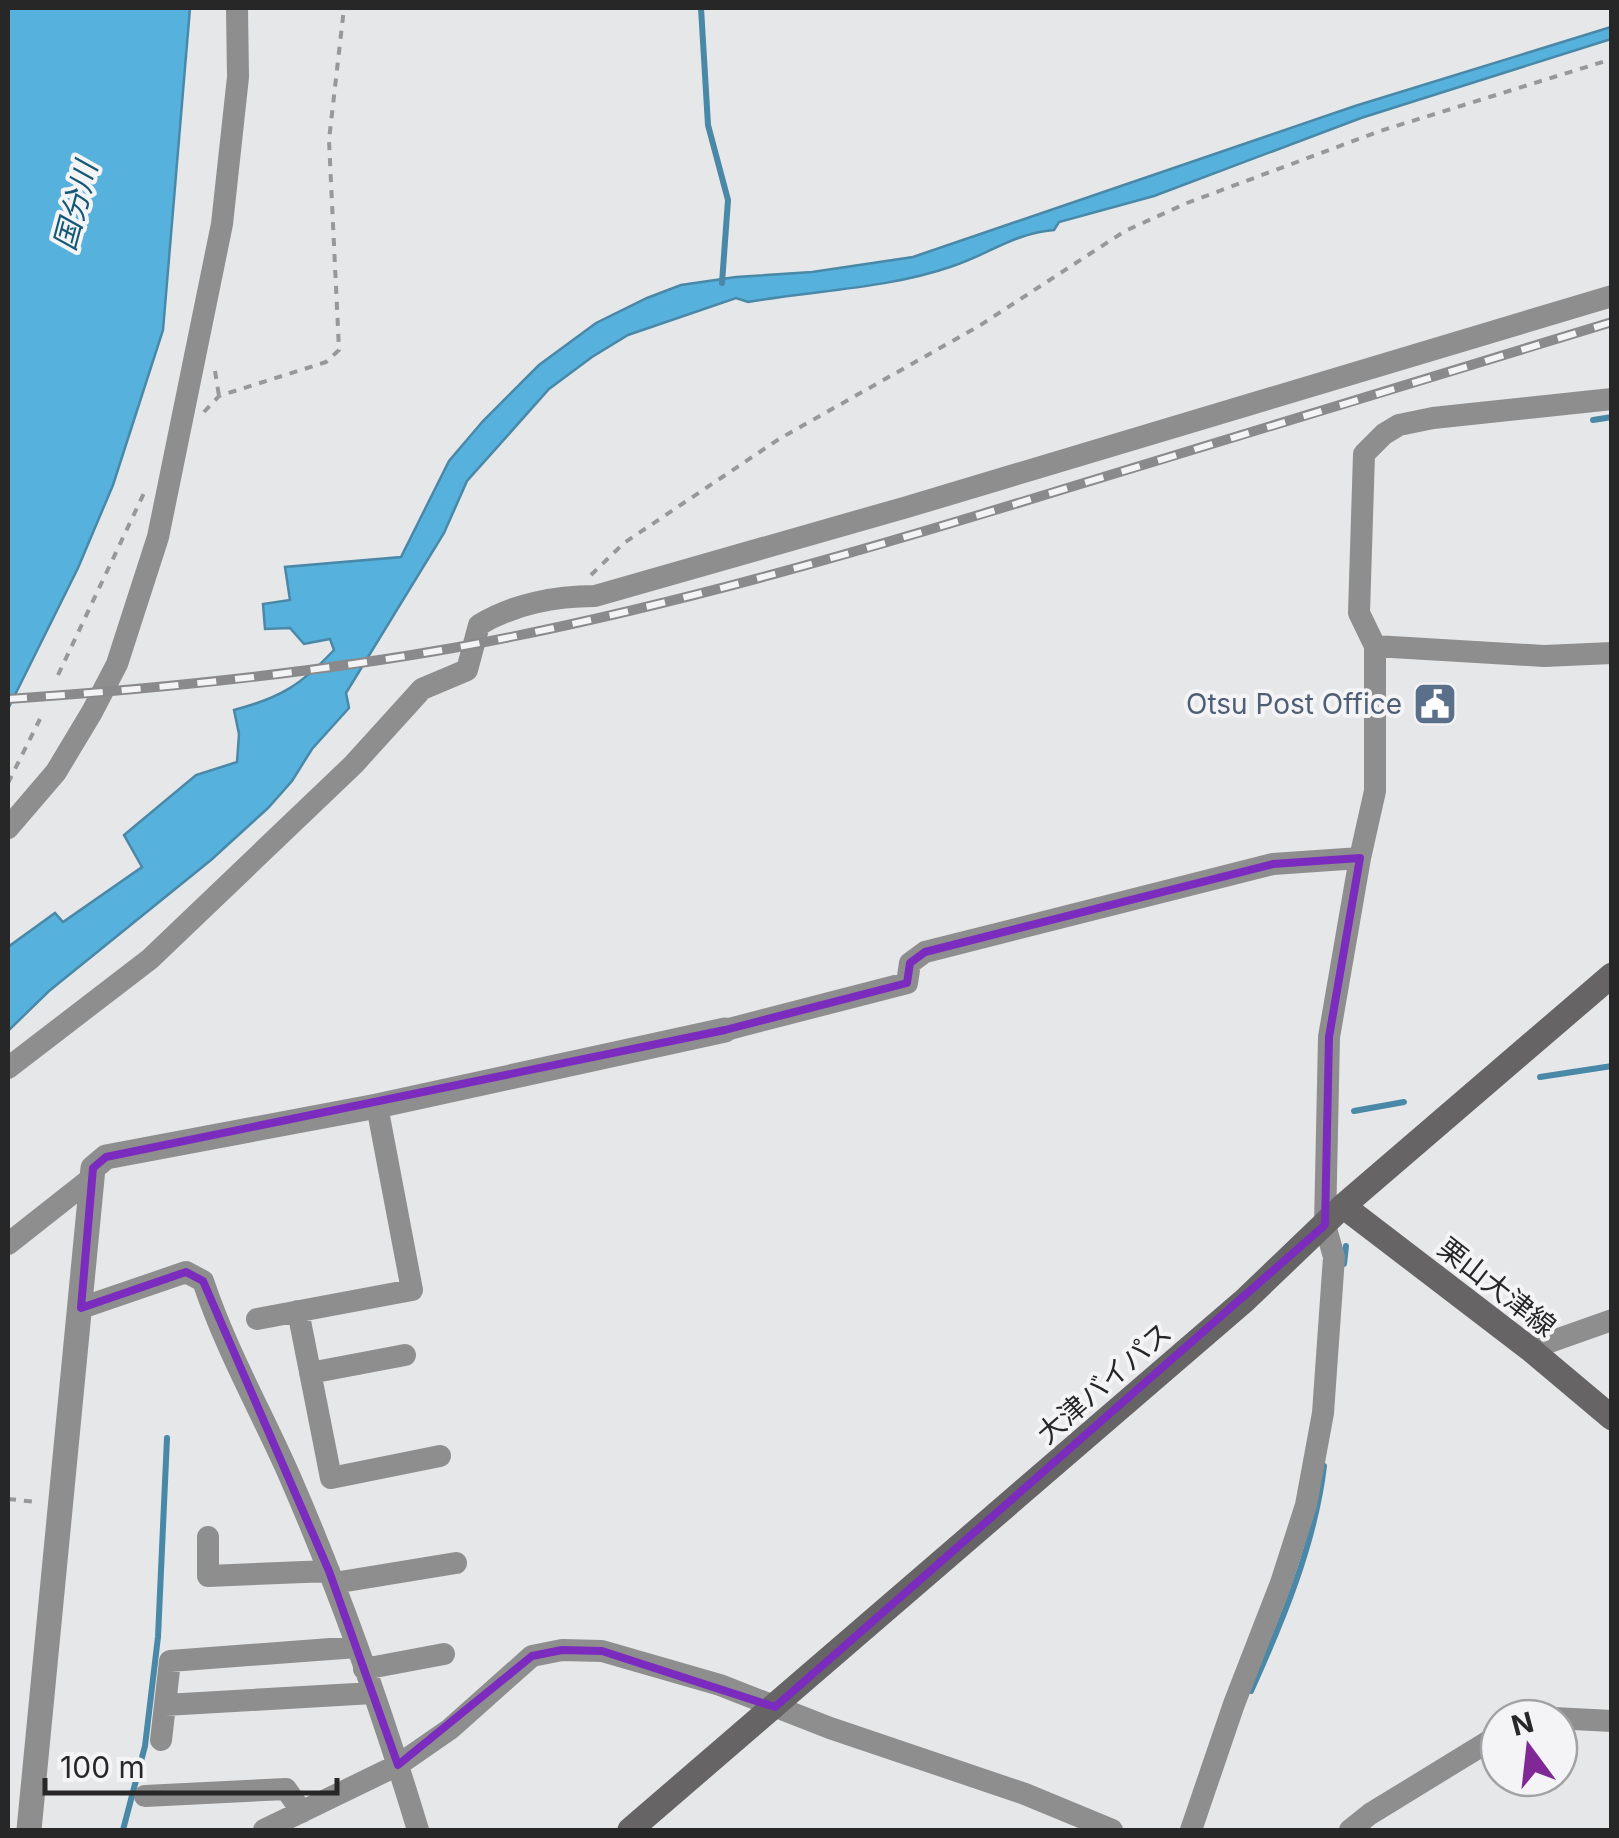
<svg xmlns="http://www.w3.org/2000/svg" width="1619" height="1838" viewBox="0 0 1619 1838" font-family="Inter,'Noto Sans JP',sans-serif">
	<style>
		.water { fill: #57b1dd; stroke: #4988a7; stroke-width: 2.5 }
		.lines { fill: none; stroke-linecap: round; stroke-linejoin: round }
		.stream { stroke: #4988a7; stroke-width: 6 }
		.path { stroke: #979899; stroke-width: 4; stroke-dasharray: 8 8; stroke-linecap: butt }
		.minor { stroke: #8f8e8e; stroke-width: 22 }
		.tertiary { stroke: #8f8e8e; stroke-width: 25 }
		.secondary { stroke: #666464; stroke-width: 25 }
		.rail-casing { stroke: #8a8a8c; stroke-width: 10 }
		.rail { stroke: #f4f4f6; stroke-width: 6; stroke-dasharray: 19; stroke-linecap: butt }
		.marked { fill: none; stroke: #7b2cbf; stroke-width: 8; stroke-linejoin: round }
		.labels { text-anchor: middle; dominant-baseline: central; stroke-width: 8; stroke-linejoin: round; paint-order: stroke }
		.service-label { font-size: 28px; fill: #4e5e75; stroke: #f4f4f6; text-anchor: end }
		.street-label { font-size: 28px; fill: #272728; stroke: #f4f4f6 }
		.water-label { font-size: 30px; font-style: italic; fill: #125977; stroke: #f4f4f6 }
	</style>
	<rect width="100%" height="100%" fill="#e6e7e9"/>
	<path class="water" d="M 8,8 L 190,8 L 163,330 L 113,485 L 78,568 L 8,709 Z
		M 1611,27 L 1611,39 L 1361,118 L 1154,196 L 1059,222 L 1054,230 C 1015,233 989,254 953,266 C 887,289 816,290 748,302 L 736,298 L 628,335 L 592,357 L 549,389 L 467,481 L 444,533 L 346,693 L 349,708 L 312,749 L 292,781 L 268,808 L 211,860 L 49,991 L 8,1031 L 8,947 L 55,913 L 63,922 L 142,867 L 124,835 L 196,775 L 237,762 L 239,734 L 234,710 C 280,698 301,685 334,650 L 330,639 L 304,644 L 290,628 L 265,629 L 263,604 L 290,600 L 285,567 L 401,557 L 449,461 L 483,421 L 539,365 L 596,323 L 647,298 L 681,285 L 736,277 L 812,272 L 913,257 L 1355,106 Z"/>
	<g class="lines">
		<path class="stream" d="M 701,8 L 708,125 L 728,200 L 722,283
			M 1593,420 L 1612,417
			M 1540,1077 L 1612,1066
			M 1354,1111 L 1404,1102
			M 1344,1264 L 1346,1246
			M 1251,1691 C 1283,1620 1315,1543 1324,1466
			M 123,1830 L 145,1746 L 158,1637 L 167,1438"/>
		<path class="path" d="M 215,371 L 219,396
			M 204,412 L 219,396 L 326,362 L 339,350 L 329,140 L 344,8
			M 591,575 L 624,543 L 779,439 L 979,326 L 1125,231 L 1187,203 L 1380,131 L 1612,59
			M 58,675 L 145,491
			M 8,783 L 40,719
			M 8,1499 L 37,1502"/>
		<path class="minor" d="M 1375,646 L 1544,656 L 1612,653
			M 8,828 L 56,772 L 92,712 L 117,664 L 158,537 L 222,224 L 238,77 L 237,8
			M 725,1030 L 907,983 L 910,963 L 925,952 L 1273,864 L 1360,858
			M 8,1068 L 150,959 L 354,764 L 422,689 L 467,670 L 479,625 C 513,604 556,596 595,596 L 907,507 L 1612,296
			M 8,1244 L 93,1177
			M 81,1308 L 186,1272 L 203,1281 C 226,1350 261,1411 290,1477 C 340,1592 382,1711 418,1830
			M 298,1311 L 331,1478 L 440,1456
			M 257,1319 L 412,1290 L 377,1106
			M 1530,1349 L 1612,1320
			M 310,1373 L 405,1355
			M 208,1537 L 208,1576 L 329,1571
			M 334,1583 L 456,1563
			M 364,1669 L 444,1654
			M 165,1705 L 373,1693
			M 1553,1718 L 1612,1721
			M 161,1740 L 170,1661 L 357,1647
			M 145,1796 L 286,1789 L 302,1812
			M 264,1830 L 398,1765 L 450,1729 L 532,1656 L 562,1650 L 602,1651 L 720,1685 L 830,1728 L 1025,1794 L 1112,1830
			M 1191,1830 L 1234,1704 L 1281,1583 L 1306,1505 L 1323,1413 L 1334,1257 L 1325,1225 L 1329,1037 L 1360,858 L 1375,791 L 1375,646 L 1359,613 L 1364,454 L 1384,434 L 1399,425 L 1433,418 L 1612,399
			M 1350,1830 L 1370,1814 L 1499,1735"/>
		<path class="tertiary" d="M 29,1830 L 93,1168 L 106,1157 L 377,1106 L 725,1030"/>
		<path class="secondary" d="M 1343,1206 L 1530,1349 L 1612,1418
			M 630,1830 L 1245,1300 L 1343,1206 L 1612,975"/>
		<defs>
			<path id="rail" d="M 8,699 C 157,689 306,674 453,648 C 668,609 879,546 1087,482 C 1262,429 1437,376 1612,322"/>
		</defs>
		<use href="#rail" class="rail-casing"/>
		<use href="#rail" class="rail"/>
	</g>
	<path class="marked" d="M 1360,858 L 1329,1037 L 1325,1225 L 775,1707 L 602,1651 L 562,1650 L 532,1656 L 398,1765 L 329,1571 L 203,1281 L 186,1272 L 81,1308 L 93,1168 L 106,1157 L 725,1030 L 907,983 L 910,963 L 925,952 L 1273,864 Z"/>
	<defs>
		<symbol id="civic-square" viewBox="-11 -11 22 22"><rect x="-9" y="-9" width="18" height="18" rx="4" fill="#5c6f8a" stroke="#f4f4f6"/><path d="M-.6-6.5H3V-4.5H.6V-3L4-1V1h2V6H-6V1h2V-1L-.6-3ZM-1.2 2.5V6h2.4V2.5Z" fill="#fff"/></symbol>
	</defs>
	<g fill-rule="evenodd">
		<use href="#civic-square" x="1410" y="679" width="50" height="50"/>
	</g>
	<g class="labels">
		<g class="service-label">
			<text x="1402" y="704">Otsu Post Office</text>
		</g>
		<g class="street-label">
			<text transform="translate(1497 1287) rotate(38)">栗山大津線</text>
			<text transform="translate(1104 1383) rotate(-41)">大津バイパス</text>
		</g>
		<g class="water-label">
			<text transform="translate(75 206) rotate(-75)">国分川</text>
		</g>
	</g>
	<rect width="1619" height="1838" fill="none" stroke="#272728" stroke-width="20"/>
	<g transform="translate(1529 1748) rotate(345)"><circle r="48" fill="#f4f4f6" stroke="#a2a2a4" stroke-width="2.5"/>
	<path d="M0-8L18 38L0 25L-18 38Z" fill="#7f2896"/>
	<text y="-15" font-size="28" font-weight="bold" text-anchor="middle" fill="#272728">N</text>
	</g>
	<path d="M45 1778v15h292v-15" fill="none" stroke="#272728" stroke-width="5"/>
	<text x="60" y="1778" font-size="30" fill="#272728" stroke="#f4f4f6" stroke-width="8" paint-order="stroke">100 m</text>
</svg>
